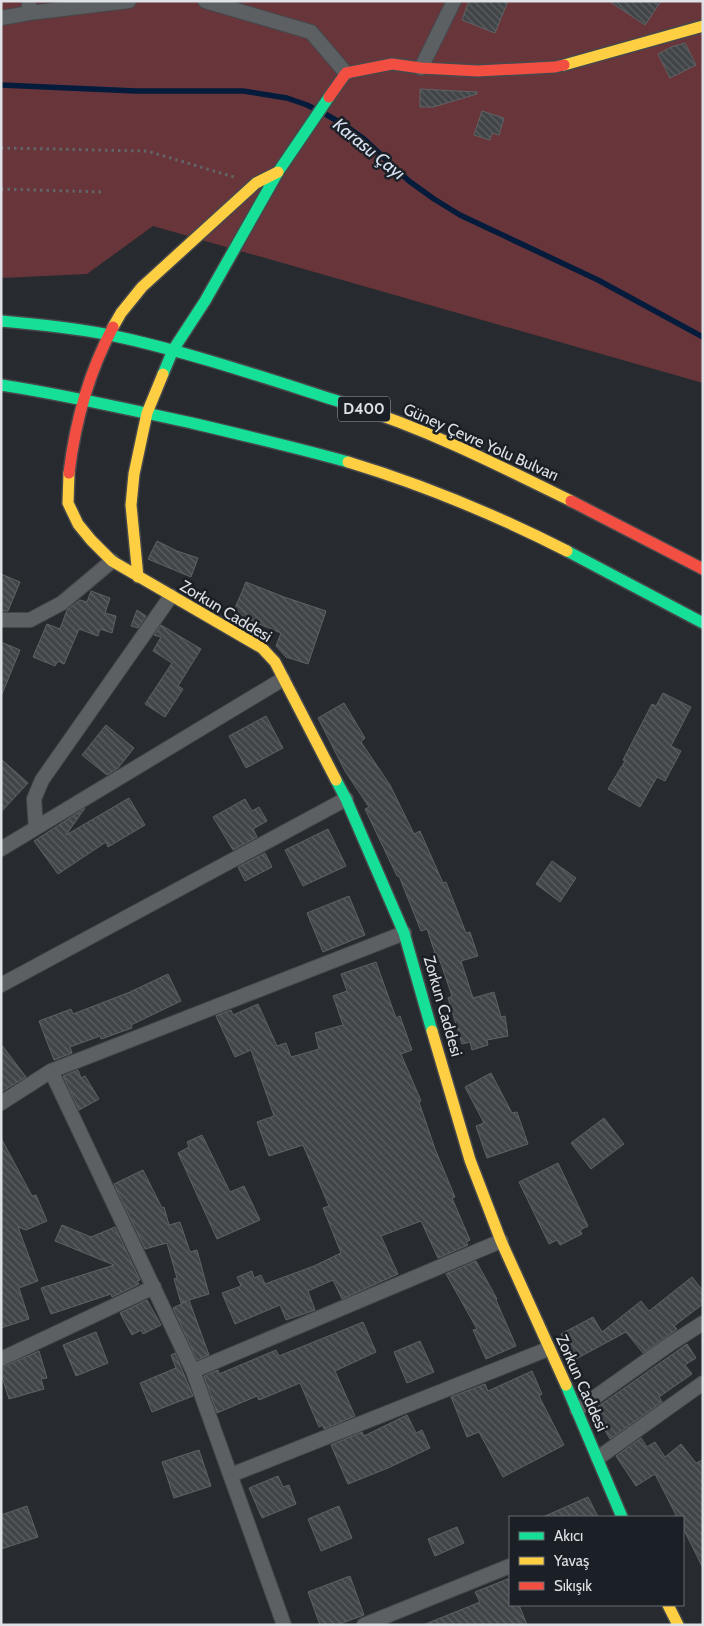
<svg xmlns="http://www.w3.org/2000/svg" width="704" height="1626" viewBox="0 0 704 1626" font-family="Cabin,sans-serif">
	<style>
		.green { fill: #68363a }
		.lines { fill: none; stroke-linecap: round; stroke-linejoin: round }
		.stream { stroke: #041b3b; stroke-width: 5.5 }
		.building { fill: url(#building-back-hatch); stroke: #5f6265 }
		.street-casing { stroke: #46484c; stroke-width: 16 }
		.fast-casing { stroke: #46484c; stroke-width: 14 }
		.slow-casing { stroke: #46484c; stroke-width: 14 }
		.jam-casing { stroke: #46484c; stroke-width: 14 }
		.path { stroke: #626467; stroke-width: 3; stroke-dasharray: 2.5 4; stroke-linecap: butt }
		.street { stroke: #5d6063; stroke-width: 14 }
		.fast { stroke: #16e098; stroke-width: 11 }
		.slow { stroke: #ffcf43; stroke-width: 11 }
		.jam { stroke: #f24e42; stroke-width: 11 }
		.labels { text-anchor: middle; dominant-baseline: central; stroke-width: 5; stroke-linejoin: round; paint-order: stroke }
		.shield { fill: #1b2027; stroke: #a4a7ad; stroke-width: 1 }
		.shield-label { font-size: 15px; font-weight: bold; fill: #dee1e6 }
		.street-label { font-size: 16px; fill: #dee1e6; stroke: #1b2027 }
		.water-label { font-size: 18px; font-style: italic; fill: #d5e1f1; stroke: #1b2027 }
	</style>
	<defs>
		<pattern id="building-back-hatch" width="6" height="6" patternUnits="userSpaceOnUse" patternTransform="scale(1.25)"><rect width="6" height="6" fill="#424548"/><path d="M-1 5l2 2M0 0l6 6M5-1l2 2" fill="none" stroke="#5d6062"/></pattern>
	</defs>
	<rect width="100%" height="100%" fill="#272a2e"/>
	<path class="green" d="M 1,1 L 703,1 L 703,383 L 153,226 L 87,274 L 1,278 Z"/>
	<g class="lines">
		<path class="stream" d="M 1,85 L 136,91 L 243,91 L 287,98 L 307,105 L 327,115 L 346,126 L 364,139 L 409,181 L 434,199 L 460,215 L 598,280 L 703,337"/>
	</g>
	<path class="building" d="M 469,1 L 508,1 L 495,33 L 462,20 Z
		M 609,1 L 661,1 L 645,25 Z
		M 685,43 L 696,65 L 670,78 L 658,54 L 671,47 Z
		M 420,89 L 477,92 L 477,94 L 433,107 L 420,107 Z
		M 482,111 L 504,118 L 499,135 L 492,133 L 490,140 L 474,135 Z
		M 157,541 L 177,551 L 198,558 L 191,577 L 148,559 Z
		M 1,574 L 20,582 L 8,611 L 1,611 Z
		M 246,582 L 284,597 L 326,611 L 308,664 L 286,657 L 276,646 L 281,633 L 233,613 Z
		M 91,591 L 110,598 L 105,613 L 116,616 L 112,633 L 100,629 L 98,636 L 79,629 L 64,664 L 58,661 L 55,666 L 33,657 L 47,624 L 60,629 L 67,610 L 80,600 L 87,602 Z
		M 137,610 L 146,616 L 138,628 L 131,626 Z
		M 161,625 L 201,649 L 178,686 L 183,689 L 165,717 L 145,704 L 172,663 L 153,651 L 161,637 L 154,635 Z
		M 1,642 L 20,650 L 2,694 L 1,694 Z
		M 663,693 L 691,707 L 671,746 L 681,751 L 665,781 L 657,777 L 640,807 L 608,789 L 625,761 L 623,760 L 652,704 L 656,706 Z
		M 344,703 L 365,738 L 361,742 L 390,785 L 414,834 L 420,831 L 443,883 L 446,882 L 466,933 L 470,932 L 478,956 L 461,961 L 473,998 L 494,992 L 501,1017 L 505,1016 L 508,1036 L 487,1040 L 488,1045 L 472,1050 L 470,1042 L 462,1044 L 448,998 L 452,996 L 440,961 L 438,962 L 427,929 L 421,931 L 399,876 L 397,876 L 365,809 L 369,807 L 345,771 L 318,718 Z
		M 266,716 L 283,748 L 246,768 L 229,736 Z
		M 106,725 L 134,748 L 118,768 L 107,775 L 82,755 Z
		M 1,759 L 28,783 L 1,812 Z
		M 129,798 L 145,825 L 108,847 L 106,842 L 58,874 L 34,841 L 85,808 L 66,835 Z
		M 245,799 L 252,811 L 259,807 L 267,821 L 253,829 L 257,837 L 233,850 L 213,817 Z
		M 328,829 L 346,866 L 303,886 L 285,850 Z
		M 265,853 L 272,867 L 245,881 L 238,867 Z
		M 552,861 L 576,878 L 560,902 L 536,884 Z
		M 349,896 L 365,935 L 323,952 L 307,913 Z
		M 376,962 L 396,1018 L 400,1016 L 412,1050 L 401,1054 L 421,1101 L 419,1102 L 435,1149 L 455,1197 L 452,1198 L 470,1240 L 466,1242 L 468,1245 L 438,1258 L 421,1221 L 381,1236 L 398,1274 L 342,1299 L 333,1280 L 308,1291 L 315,1310 L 286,1320 L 280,1305 L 235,1324 L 222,1293 L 241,1286 L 237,1277 L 252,1271 L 254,1278 L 261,1275 L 265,1284 L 314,1266 L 341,1253 L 323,1208 L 329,1206 L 303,1145 L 269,1156 L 257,1122 L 274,1116 L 251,1050 L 235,1057 L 216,1016 L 231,1010 L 233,1015 L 258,1004 L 277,1046 L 286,1043 L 291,1057 L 319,1049 L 315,1033 L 343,1025 L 333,996 L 347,991 L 341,974 Z
		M 168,974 L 181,1001 L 131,1025 L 132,1028 L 101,1039 L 100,1036 L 70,1047 L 72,1053 L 54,1060 L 39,1021 L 71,1009 L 73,1014 L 130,992 Z
		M 1,1044 L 26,1077 L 1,1092 Z
		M 78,1070 L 81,1078 L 85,1076 L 99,1099 L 79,1110 L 63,1076 Z
		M 491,1073 L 512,1113 L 517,1112 L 528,1144 L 487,1158 L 476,1126 L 484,1123 L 465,1087 Z
		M 604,1118 L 624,1144 L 591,1169 L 571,1143 Z
		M 202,1135 L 230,1192 L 244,1186 L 260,1220 L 217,1239 L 178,1153 L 189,1147 L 187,1142 Z
		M 1,1138 L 32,1196 L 36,1195 L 47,1221 L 26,1230 L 18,1227 L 38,1281 L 19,1288 L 29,1319 L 1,1328 Z
		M 558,1163 L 588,1226 L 580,1230 L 582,1234 L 560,1245 L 557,1240 L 549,1244 L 519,1182 Z
		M 143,1170 L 162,1208 L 164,1207 L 169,1225 L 180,1222 L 190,1252 L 197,1250 L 209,1294 L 189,1300 L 209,1355 L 197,1360 L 173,1308 L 187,1301 L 181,1303 L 174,1279 L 177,1278 L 167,1243 L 145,1249 L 114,1184 Z
		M 62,1225 L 91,1237 L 115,1227 L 140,1280 L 137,1281 L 139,1284 L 112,1297 L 111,1294 L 51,1314 L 41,1288 L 114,1265 L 55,1241 Z
		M 476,1261 L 497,1299 L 496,1300 L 516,1346 L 486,1359 L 473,1330 L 477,1329 L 446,1274 Z
		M 692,1277 L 703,1291 L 703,1304 L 674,1326 L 677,1329 L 643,1353 L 626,1332 L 574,1360 L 561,1334 L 593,1317 L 602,1332 L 641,1301 L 649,1311 Z
		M 147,1300 L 161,1325 L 143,1334 L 141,1330 L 132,1335 L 120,1313 Z
		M 363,1322 L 376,1352 L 335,1371 L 355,1416 L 324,1429 L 323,1425 L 319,1427 L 300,1383 L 259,1400 L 257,1396 L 217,1413 L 204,1376 L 218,1370 L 219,1374 L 276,1350 L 279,1356 Z
		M 96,1332 L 108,1363 L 76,1376 L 63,1345 Z
		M 420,1341 L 434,1372 L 407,1383 L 394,1352 Z
		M 687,1344 L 696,1358 L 685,1365 L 692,1374 L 659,1397 L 662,1402 L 610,1439 L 593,1410 Z
		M 39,1351 L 47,1378 L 41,1379 L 44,1389 L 9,1399 L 1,1374 L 1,1368 Z
		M 175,1353 L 193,1396 L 152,1412 L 140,1383 L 176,1368 L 171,1355 Z
		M 532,1371 L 542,1394 L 539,1396 L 564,1445 L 503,1477 L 479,1432 L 467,1437 L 451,1397 L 485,1384 L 488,1391 Z
		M 407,1415 L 416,1433 L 422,1430 L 430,1448 L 388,1468 L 348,1484 L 331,1445 L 362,1432 L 364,1436 Z
		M 641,1438 L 647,1447 L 655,1442 L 665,1457 L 681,1444 L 696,1463 L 703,1460 L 703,1568 L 683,1528 L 683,1517 L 677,1517 L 655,1474 L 636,1486 L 616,1456 Z
		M 199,1450 L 211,1486 L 174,1498 L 162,1462 Z
		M 278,1476 L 283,1487 L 289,1485 L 296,1504 L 262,1518 L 249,1488 Z
		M 588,1497 L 598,1517 L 543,1517 Z
		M 27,1506 L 38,1537 L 1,1549 L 1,1515 Z
		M 339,1506 L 352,1538 L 321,1551 L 308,1519 Z
		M 457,1527 L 464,1543 L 435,1556 L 428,1539 Z
		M 350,1576 L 364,1615 L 337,1625 L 320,1625 L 308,1592 Z
		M 510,1578 L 510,1605 L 519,1605 L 527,1625 L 423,1625 L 480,1602 L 475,1592 Z"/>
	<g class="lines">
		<defs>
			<path id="street" d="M 205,1 L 311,32 L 346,73
				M 29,13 L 129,1
				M 1,18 L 29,13 L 29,1
				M 421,68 L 454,1
				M 1,620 L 30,620 L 62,603 L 112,561
				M 36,828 L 34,799 L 42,780 L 171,596
				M 1,849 L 283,679
				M 1,985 L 346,799
				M 51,1071 L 193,1371 L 284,1625
				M 1,1103 L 51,1071 L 404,933
				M 1,1359 L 154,1287
				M 193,1371 L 501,1241
				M 577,1410 L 670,1344 L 703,1323
				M 598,1458 L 703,1383
				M 231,1475 L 548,1349
				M 364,1625 L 510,1566"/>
			<path id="fast" d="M 1,321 C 37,324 74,328 110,335 C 190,352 268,379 347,404
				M 163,374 L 173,350 L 205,301 L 278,172 L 329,97
				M 1,385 C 67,395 131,410 196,424 C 247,436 298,448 348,462
				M 567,551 L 703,623
				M 336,780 L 346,799 L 404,933 L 432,1031
				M 566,1385 L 622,1517"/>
			<path id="slow" d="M 564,65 L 703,26
				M 113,327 L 121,313 L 142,287 L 256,183 L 278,172
				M 347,404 C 425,428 498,465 571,501
				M 348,462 C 424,485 496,515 567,551
				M 69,473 L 68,503 L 78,524 L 91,540 L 112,561 L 262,648 L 275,662 L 336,780
				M 138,577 L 131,505 L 134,474 L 147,413 L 163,374
				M 432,1031 L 470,1160 L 501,1241 L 566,1385
				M 668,1605 L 678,1625"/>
			<path id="jam" d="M 329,97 L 346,73 L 392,64 L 421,68 L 478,71 L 555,67 L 564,65
				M 69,473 C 75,423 89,372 113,327
				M 571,501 L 703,569"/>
		</defs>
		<use href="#street" class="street-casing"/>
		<use href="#fast" class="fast-casing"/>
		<use href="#slow" class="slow-casing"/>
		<use href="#jam" class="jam-casing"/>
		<path class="path" d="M 1,148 L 147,151 L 234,177
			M 1,189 L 103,192"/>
		<use href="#street" class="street"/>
		<use href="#fast" class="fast"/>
		<use href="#slow" class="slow"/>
		<use href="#jam" class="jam"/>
	</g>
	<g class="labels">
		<rect class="shield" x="338" y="396.5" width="52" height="25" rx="4"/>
		<g class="shield-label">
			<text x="364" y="409">D400</text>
		</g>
		<g class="street-label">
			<text transform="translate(481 442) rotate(24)">Güney Çevre Yolu Bulvarı</text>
			<text transform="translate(226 611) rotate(31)">Zorkun Caddesi</text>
			<text transform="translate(443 1006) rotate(74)">Zorkun Caddesi</text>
			<text transform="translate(582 1383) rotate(66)">Zorkun Caddesi</text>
		</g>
		<g class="water-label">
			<text transform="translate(369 149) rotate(39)">Karasu Çayı</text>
		</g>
	</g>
	<rect width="704" height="1626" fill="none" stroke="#dee1e6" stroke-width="5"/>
	<rect x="509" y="1516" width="175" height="90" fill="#1b2027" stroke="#696d73"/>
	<rect x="519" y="1532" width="25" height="8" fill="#16e098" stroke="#696d73"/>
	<text x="554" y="1541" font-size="15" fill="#dee1e6">Akıcı</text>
	<rect x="519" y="1557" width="25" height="8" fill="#ffcf43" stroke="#696d73"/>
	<text x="554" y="1566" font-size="15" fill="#dee1e6">Yavaş</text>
	<rect x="519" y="1582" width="25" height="8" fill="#f24e42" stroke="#696d73"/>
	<text x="554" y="1591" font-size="15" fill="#dee1e6">Sıkışık</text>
</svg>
